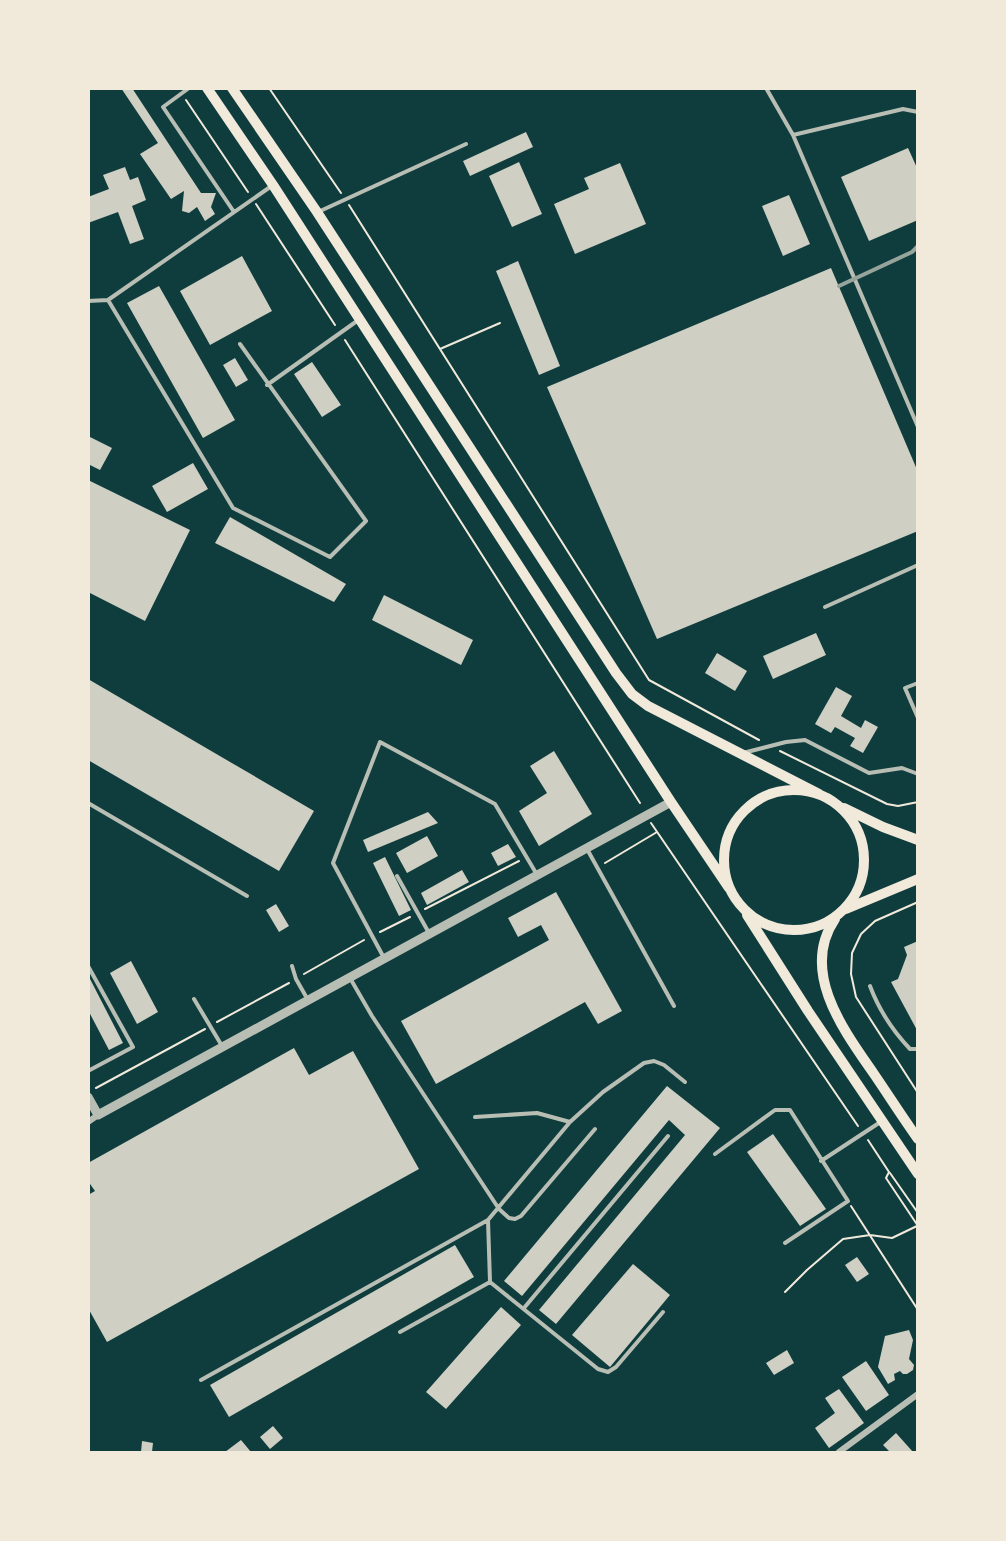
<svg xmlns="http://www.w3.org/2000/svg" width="1006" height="1541" viewBox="0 0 1006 1541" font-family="'Open Sans',sans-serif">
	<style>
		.building { fill: #cfcfc3 }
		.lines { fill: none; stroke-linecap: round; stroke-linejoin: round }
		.path { stroke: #f1e9da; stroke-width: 2 }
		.service { stroke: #b8beb3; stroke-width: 4 }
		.minor { stroke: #b8beb3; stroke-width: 6 }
		.tertiary { stroke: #b8beb3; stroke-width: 9 }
		.primary { stroke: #f1e9da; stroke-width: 10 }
		.rail { stroke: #97a49c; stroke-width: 4 }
	</style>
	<rect width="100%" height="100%" fill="#0f3d3e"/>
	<path class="building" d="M 121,88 L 132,88 L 201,193 L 216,193 L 211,207 L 215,214 L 205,221 L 197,207 L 189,213 L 182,211 L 184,191 L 171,199 L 140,154 L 158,143 Z
		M 526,132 L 533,147 L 470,176 L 463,161 Z
		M 908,148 L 918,170 L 918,220 L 869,241 L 841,177 Z
		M 519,162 L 542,214 L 512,227 L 489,176 Z
		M 620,163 L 646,224 L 575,254 L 554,204 L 589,189 L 584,178 Z
		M 125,167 L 130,180 L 138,177 L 146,200 L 132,206 L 144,239 L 130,244 L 118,212 L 88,223 L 88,197 L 109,189 L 103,175 Z
		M 789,195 L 810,244 L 783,256 L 762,206 Z
		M 242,256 L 272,311 L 210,345 L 180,291 Z
		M 518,261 L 560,366 L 539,375 L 496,271 Z
		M 831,268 L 918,472 L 918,531 L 657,639 L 547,387 Z
		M 159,286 L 235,420 L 203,438 L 127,303 Z
		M 235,358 L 248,380 L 236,387 L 223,365 Z
		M 312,362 L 341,405 L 322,417 L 294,374 Z
		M 88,436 L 112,448 L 100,470 L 88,464 Z
		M 193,463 L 208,489 L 167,512 L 152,486 Z
		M 88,480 L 190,530 L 145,621 L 88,592 Z
		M 230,517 L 346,584 L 334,602 L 215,543 Z
		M 384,595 L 473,640 L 461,665 L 372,620 Z
		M 816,633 L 826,655 L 773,679 L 763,656 Z
		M 717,653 L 747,671 L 735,691 L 705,673 Z
		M 88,679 L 314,811 L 279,871 L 88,760 Z
		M 836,687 L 852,696 L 841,716 L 861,728 L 865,720 L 878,727 L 863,753 L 850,746 L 855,738 L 835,727 L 831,733 L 815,724 Z
		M 554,751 L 592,814 L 539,846 L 519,811 L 547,793 L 530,766 Z
		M 428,812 L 438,823 L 368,852 L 363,840 Z
		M 427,836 L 438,856 L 407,873 L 396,853 Z
		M 508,844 L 516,857 L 498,866 L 491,853 Z
		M 385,857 L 411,910 L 399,916 L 373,863 Z
		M 462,870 L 469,882 L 427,905 L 421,893 Z
		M 556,892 L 622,1011 L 598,1024 L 585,1002 L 436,1084 L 401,1021 L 549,940 L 541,925 L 518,937 L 508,918 Z
		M 276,904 L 289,926 L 279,932 L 266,910 Z
		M 918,941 L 918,1032 L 891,982 L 898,979 L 907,955 L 904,947 Z
		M 131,961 L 158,1012 L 137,1024 L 110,973 Z
		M 88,975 L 123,1043 L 109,1050 L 88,1010 Z
		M 294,1048 L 309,1075 L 353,1051 L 419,1169 L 107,1342 L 88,1308 L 88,1195 L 95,1191 L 88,1181 L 88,1163 Z
		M 667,1086 L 720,1128 L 556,1324 L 539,1310 L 685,1135 L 669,1120 L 522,1296 L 504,1281 Z
		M 773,1134 L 826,1209 L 800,1226 L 747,1152 Z
		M 455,1245 L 474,1277 L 229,1417 L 210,1385 Z
		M 857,1257 L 869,1274 L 857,1282 L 845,1265 Z
		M 633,1264 L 670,1295 L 610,1367 L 572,1335 Z
		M 501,1307 L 521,1325 L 446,1409 L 426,1392 Z
		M 909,1330 L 913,1340 L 909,1359 L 914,1365 L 913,1370 L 907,1374 L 903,1374 L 900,1371 L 894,1374 L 895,1380 L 888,1384 L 878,1367 L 885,1336 Z
		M 787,1350 L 794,1363 L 774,1375 L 766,1363 Z
		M 866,1361 L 889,1395 L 866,1411 L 842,1377 Z
		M 839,1389 L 864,1423 L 829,1448 L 815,1428 L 835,1413 L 825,1398 Z
		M 273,1426 L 283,1438 L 270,1449 L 260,1437 Z
		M 896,1433 L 913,1452 L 890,1452 L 883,1445 Z
		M 241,1440 L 251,1452 L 225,1452 Z
		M 142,1441 L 153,1443 L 152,1452 L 141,1452 Z"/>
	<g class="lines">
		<path class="path" d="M 269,88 L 341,193
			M 186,100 L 248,192
			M 256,204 L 335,325
			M 349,205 L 649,680 L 759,740
			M 345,340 L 640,803
			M 440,349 L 500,323
			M 780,751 L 887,804 L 898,806 L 918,802
			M 651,823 L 858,1126
			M 605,863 L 657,832
			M 918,902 L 875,921 L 861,934 L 852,953 L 851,974 L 856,997 L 918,1093
			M 425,909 L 519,861
			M 380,932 L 410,917
			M 304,974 L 364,940
			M 217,1022 L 289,983
			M 96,1088 L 205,1029
			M 868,1140 L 889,1172 L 886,1178 L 918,1226
			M 890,1173 L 918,1213
			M 851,1206 L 918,1310
			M 785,1292 L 807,1270 L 843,1239 L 870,1235 L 892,1238 L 917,1226"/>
		<path class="service" d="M 189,88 L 163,107 L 234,212
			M 766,88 L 793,135 L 918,427
			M 793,135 L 903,109 L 918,112
			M 318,212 L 466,144
			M 108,300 L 233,508 L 330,557 L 366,521 L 240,344
			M 88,301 L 108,300 L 273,185
			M 267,385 L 357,321
			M 825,607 L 918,565
			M 918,683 L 905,688 L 918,718
			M 743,753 L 786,742 L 805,740 L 869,773 L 902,768 L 918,774
			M 88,803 L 247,896
			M 587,849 L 674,1006
			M 397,876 L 429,933
			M 384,958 L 333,863 L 380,742 L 495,804 L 536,873
			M 88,966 L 133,1047 L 88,1071
			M 292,966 L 296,979 L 308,1000
			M 350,978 L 372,1016 L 499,1209 L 509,1218 L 515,1219 L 521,1216 L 595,1129
			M 870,986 C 879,1010 892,1030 910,1049 L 918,1049
			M 194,999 L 222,1046
			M 475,1117 L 537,1113 L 570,1122
			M 715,1154 L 775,1110 L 790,1110 L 848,1201 L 785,1243
			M 821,1161 L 882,1121
			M 490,1282 L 598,1369 L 608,1372 L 616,1367 L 663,1312
			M 524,1308 L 668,1136
			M 400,1332 L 490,1282 L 488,1220
			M 201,1380 L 488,1220 L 570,1122 L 603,1092 L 644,1063 L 654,1061 L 664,1065 L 685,1082"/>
		<path class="minor" d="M 88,1122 L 98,1115
			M 839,1452 L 918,1394"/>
		<path class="tertiary" d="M 88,1097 L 98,1115 L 671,802"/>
		<path class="primary" d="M 207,88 L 273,185 L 671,802 L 729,888
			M 232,88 L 317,212 L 616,673 L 632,694 L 648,706 L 819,794
			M724 860a70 70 0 1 1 140 0a70 70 0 1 1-140 0Z
			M 844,808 L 883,827 L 918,840
			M 846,909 L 918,879
			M 747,915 L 808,1011 L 918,1174
			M 835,919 C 799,972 845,1032 874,1074 C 889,1096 903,1118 918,1139"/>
		<path class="rail" d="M 839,286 L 912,252 L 918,246"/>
	</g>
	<rect width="1006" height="1541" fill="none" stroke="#f1e9da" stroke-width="180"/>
</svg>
